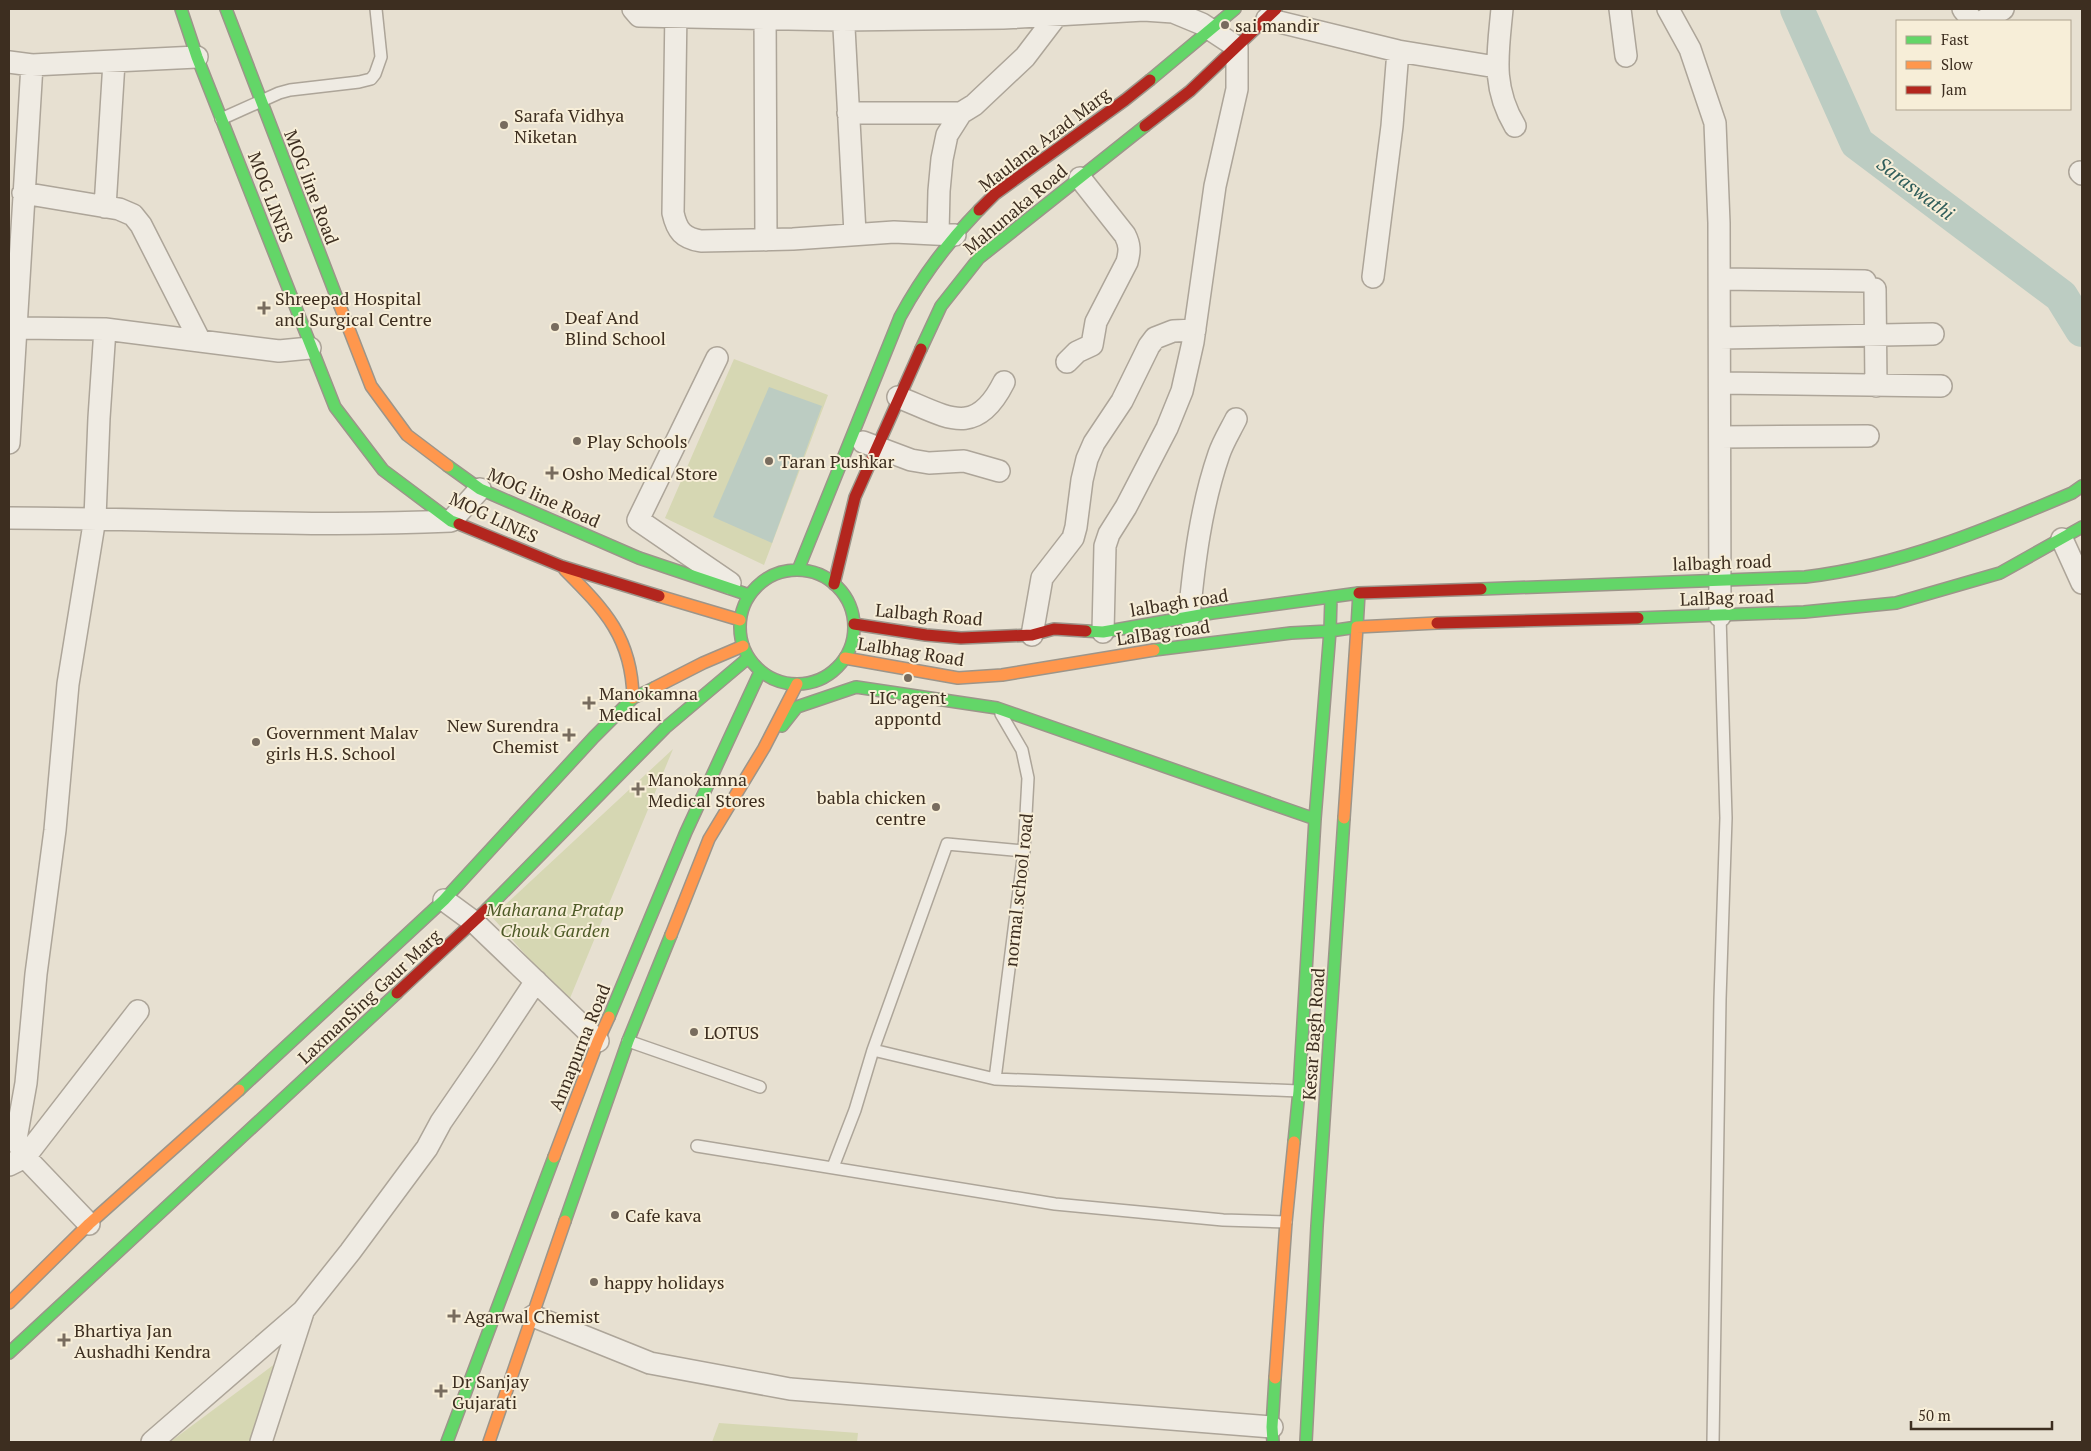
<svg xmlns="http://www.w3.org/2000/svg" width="2091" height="1451" viewBox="0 0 2091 1451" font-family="'PT Serif',serif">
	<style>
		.green { fill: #d6d7b3 }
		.water { fill: #bcccc2 }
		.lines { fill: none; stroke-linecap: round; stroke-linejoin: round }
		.river { stroke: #bcccc2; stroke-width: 34 }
		.lane-casing { stroke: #ada599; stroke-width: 14 }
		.street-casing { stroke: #ada599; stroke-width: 24 }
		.fast-casing { stroke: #9c958a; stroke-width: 14 }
		.slow-casing { stroke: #9c958a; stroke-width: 14 }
		.jam-casing { stroke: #9c958a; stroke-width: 14 }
		.lane { stroke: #efebe3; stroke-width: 11 }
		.street { stroke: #efebe3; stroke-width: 21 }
		.fast { stroke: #63d668; stroke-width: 11 }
		.slow { stroke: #ff974d; stroke-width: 11 }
		.jam { stroke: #b3261e; stroke-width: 11 }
		.poi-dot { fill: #786c5e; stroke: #f7eed8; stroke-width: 2 }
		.labels { text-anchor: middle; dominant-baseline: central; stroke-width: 4; stroke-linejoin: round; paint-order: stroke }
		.poi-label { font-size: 18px; fill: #3d2e20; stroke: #f7eed8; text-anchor: start }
		.street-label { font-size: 18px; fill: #3d2e20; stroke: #f7eed8 }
		.park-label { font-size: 18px; font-style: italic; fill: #4d5a26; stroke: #f7eed8 }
		.water-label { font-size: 19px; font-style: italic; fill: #2f5d5a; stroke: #f7eed8 }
	</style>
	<rect width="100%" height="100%" fill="#e7e0d1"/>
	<path class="green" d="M 734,359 L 828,395 L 764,565 L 665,518 Z
		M 673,749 L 568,1003 L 492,917 Z
		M 276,1363 L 253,1442 L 170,1442 Z
		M 719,1423 L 858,1433 L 857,1442 L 712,1442 Z"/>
	<path class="water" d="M 769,387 L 822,406 L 772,543 L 713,517 Z"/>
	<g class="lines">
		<path class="river" d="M 1797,9 L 1857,143 L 2061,296 L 2082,330"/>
		<defs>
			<path id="lane" d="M 221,119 L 279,93 L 290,90 L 359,82 L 371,79 L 375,74 L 381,57 L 376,9
				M 628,1041 L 760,1087
				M 873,1050 L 995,1079 L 1299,1091
				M 995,1079 L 1024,851 L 1028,778 L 1022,750 L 1001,714
				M 697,1146 L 1055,1204 L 1223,1220 L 1286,1222
				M 833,1167 L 855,1110 L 873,1050 L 947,844 L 1024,851
				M 1713,1442 L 1720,999 L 1726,818 L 1720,616"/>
			<path id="street" d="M 633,9 L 639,16 L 842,20 L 1003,18 L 1144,10 L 1173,12 L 1202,24 L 1237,47 L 1237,89 L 1215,186 L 1193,342 L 1182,391 L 1167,428 L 1126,507 L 1109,534 L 1105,546 L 1103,632
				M 676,9 L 673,213 C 677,231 683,238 701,241 L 793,239 L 894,232 L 955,235
				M 765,9 L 766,240
				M 843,9 L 855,233
				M 1502,9 C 1498,53 1491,86 1515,126
				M 1620,9 L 1626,56
				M 1668,9 L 1690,49 L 1715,123 L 1719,223 L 1720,616
				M 1963,9 L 1973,21
				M 1267,19 L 1398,51 L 1496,67
				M 1983,21 L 2003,9
				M 9,62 L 32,65 L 197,57
				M 848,113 L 961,113
				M 2080,172 L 2082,174
				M 23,193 L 119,209 L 133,215 L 141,225 L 200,341
				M 105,207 L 114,62
				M 938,233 L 939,191 L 942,159 L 947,135 L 961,113 L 974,105 L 1025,57 L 1057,15
				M 1373,277 L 1392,126 L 1398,51
				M 1720,279 L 1865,281
				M 1875,289 L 1876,386
				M 16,328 L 105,329 L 279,351 L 310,348
				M 1720,338 L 1933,334
				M 717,358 L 638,520 L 730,583
				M 1067,362 L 1077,352 L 1092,345 L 1096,322 L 1127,262 C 1130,251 1130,245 1125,235 L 1080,178
				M 1720,383 L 1941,386
				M 898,397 C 946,416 975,440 1004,382
				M 1720,437 L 1868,436
				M 863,442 L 911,460 L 929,463 L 964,461 L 999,471
				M 9,443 L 32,65
				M 9,518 C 156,518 304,528 451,521 L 480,489
				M 2062,539 L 2082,583
				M 1189,617 C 1194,563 1201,506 1219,454 C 1223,442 1230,431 1236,419
				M 1032,635 L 1042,578 L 1073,538 L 1076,527 L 1082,480 L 1087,459 L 1094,443 L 1122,401 L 1149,346 L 1155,338 L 1173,331 L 1195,330
				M 444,900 L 474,922 L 598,1041
				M 9,1165 L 25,1157 L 138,1011
				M 89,1224 L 25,1157 L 16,1139 L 26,1083 L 36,974 L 55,830 L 68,684 L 95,518 L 99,418 L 105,329
				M 533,1316 L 650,1363 L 790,1389 L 1272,1427
				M 152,1442 L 303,1311 L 350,1252 L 427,1148 L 441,1122 L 487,1055 L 536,981
				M 261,1442 L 303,1312"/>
			<path id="fast" d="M 181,9 L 197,57 L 335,407 L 383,470 L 451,521 L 459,524
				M 226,9 L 340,306
				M 1150,80 L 1235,9
				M 921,349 L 941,306 L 979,258 L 1145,126
				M 448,466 L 480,489 L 639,558 L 749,595
				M 798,570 L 900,317 C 921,278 948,242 979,210
				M740 627a57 57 0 1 1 114 0a57 57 0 1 1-114 0Z
				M 1481,589 L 1805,577 C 1899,566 1985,530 2072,493 L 2082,486
				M 1638,618 L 1804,612 L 1896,603 L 2000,573 L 2082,527
				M 1086,631 L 1103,632 L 1212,613 L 1359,593 L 1357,627 L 1330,631 L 1331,597
				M 1154,650 L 1291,633 L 1330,631 L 1315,819 L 1299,1091 L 1294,1142
				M 782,726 L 797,707 L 856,687 L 997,708 L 1315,819
				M 487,909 L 665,728 L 748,658
				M 609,1017 L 686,832 L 760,672
				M 239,1090 L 444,900 L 594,737 L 633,698 L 654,688
				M 565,1221 L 628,1041 L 671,935
				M 9,1353 L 397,993
				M 447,1442 L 554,1157
				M 1273,1442 L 1272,1427 L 1275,1378
				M 1306,1442 L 1317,1226 L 1344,818"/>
			<path id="slow" d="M 340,306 L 371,386 L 407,435 L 448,466
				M 565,570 C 605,610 632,638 633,698
				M 659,596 L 740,620
				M 845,658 L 958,678 L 1002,675 L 1154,650
				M 654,688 L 703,663 L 743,646
				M 1344,818 L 1357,627 L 1437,623
				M 671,935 L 709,839 L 764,748 L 797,684
				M 554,1157 L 598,1041 L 609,1017
				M 9,1303 L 89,1224 L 239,1090
				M 1275,1378 L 1286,1222 L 1294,1142
				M 489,1442 L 565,1221"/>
			<path id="jam" d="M 1145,126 L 1190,91 L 1276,9
				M 979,210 L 995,194 L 1125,100 L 1150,80
				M 459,524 L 561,566 L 659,596
				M 834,584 L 855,497 L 921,349
				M 1359,593 L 1481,589
				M 1437,623 L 1638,618
				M 854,624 L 926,635 L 961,638 L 1032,635 L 1054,629 L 1086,631
				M 397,993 L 487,909"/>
		</defs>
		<use href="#lane" class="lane-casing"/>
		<use href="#street" class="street-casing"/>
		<use href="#fast" class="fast-casing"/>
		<use href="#slow" class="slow-casing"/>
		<use href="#jam" class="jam-casing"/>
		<use href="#lane" class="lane"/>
		<use href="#street" class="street"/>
		<use href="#fast" class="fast"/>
		<use href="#slow" class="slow"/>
		<use href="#jam" class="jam"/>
	</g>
	<g class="poi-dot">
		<circle cx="1225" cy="25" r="5"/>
		<circle cx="504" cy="125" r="5"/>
		<path d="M261.5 300.5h5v5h5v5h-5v5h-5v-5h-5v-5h5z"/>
		<circle cx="555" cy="327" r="5"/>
		<circle cx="577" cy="441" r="5"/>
		<circle cx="769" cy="461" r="5"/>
		<path d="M549.5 465.5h5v5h5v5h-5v5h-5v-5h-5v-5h5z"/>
		<circle cx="908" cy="678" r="5"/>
		<path d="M586.5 695.5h5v5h5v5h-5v5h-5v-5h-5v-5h5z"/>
		<path d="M566.5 727.5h5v5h5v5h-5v5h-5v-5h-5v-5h5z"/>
		<circle cx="256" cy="742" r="5"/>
		<path d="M635.5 781.5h5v5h5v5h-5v5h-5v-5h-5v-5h5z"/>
		<circle cx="936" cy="807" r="5"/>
		<circle cx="694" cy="1032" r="5"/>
		<circle cx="615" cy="1215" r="5"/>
		<circle cx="594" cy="1282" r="5"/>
		<path d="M451.5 1308.5h5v5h5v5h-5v5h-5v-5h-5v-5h5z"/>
		<path d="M61.5 1332.5h5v5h5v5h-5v5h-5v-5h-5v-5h5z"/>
		<path d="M438.5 1383.5h5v5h5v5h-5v5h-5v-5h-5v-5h5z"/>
	</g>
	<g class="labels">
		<g class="poi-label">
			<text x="1235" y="25">sai mandir</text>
			<text x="514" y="115">Sarafa Vidhya<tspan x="514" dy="21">Niketan</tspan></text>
			<text x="275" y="298">Shreepad Hospital<tspan x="275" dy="21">and Surgical Centre</tspan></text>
			<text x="565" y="317">Deaf And<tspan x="565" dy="21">Blind School</tspan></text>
			<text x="587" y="441">Play Schools</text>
			<text x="779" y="461">Taran Pushkar</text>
			<text x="562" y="473">Osho Medical Store</text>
			<text x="599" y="693">Manokamna<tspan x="599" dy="21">Medical</tspan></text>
			<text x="908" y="697" text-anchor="middle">LIC agent<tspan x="908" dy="21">appontd</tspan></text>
			<text x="559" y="725" text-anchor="end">New Surendra<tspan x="559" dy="21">Chemist</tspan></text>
			<text x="266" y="732">Government Malav<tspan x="266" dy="21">girls H.S. School</tspan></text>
			<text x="648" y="779">Manokamna<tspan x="648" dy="21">Medical Stores</tspan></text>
			<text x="926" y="797" text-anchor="end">babla chicken<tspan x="926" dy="21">centre</tspan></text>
			<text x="704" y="1032">LOTUS</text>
			<text x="625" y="1215">Cafe kava</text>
			<text x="604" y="1282">happy holidays</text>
			<text x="464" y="1316">Agarwal Chemist</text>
			<text x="74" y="1330">Bhartiya Jan<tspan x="74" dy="21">Aushadhi Kendra</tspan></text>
			<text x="452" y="1381">Dr Sanjay<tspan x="452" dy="21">Gujarati</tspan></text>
		</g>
		<g class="street-label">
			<text transform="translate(1044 139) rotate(-37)">Maulana Azad Marg</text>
			<text transform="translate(312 187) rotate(69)">MOG line Road</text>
			<text transform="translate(271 197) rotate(69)">MOG LINES</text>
			<text transform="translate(1015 209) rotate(-40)">Mahunaka Road</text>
			<text transform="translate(544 497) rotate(24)">MOG line Road</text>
			<text transform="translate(494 517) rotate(25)">MOG LINES</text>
			<text transform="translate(1722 562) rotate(-2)">lalbagh road</text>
			<text transform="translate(1727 597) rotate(-2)">LalBag road</text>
			<text transform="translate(1179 602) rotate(-9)">lalbagh road</text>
			<text transform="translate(929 614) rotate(5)">Lalbagh Road</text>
			<text transform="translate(1163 632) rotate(-8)">LalBag road</text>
			<text transform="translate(911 651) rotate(9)">Lalbhag Road</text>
			<text transform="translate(1018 890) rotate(-84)">normal school road</text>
			<text transform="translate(369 996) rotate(-43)">LaxmanSing Gaur Marg</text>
			<text transform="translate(1313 1034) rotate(-86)">Kesar Bagh Road</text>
			<text transform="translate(579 1047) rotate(-68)">Annapurna Road</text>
		</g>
		<g class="park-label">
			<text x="555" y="909">Maharana Pratap<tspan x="555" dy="21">Chouk Garden</tspan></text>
		</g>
		<g class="water-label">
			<text transform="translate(1916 188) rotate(37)">Saraswathi</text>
		</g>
	</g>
	<rect width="2091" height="1451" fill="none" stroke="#3d2e20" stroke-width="20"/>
	<rect x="1896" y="20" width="175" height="90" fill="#f7eed8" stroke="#ada18e"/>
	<rect x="1906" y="36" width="25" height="8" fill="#63d668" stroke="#ada18e"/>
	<text x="1941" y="45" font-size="15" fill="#3d2e20">Fast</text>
	<rect x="1906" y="61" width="25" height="8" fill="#ff974d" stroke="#ada18e"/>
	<text x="1941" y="70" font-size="15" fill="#3d2e20">Slow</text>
	<rect x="1906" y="86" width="25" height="8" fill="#b3261e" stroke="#ada18e"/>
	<text x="1941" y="95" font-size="15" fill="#3d2e20">Jam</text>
	<path d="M1911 1421v8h141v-8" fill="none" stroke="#3d2e20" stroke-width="2.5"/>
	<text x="1918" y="1421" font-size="15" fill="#3d2e20" stroke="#f7eed8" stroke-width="4" paint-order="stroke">50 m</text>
</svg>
